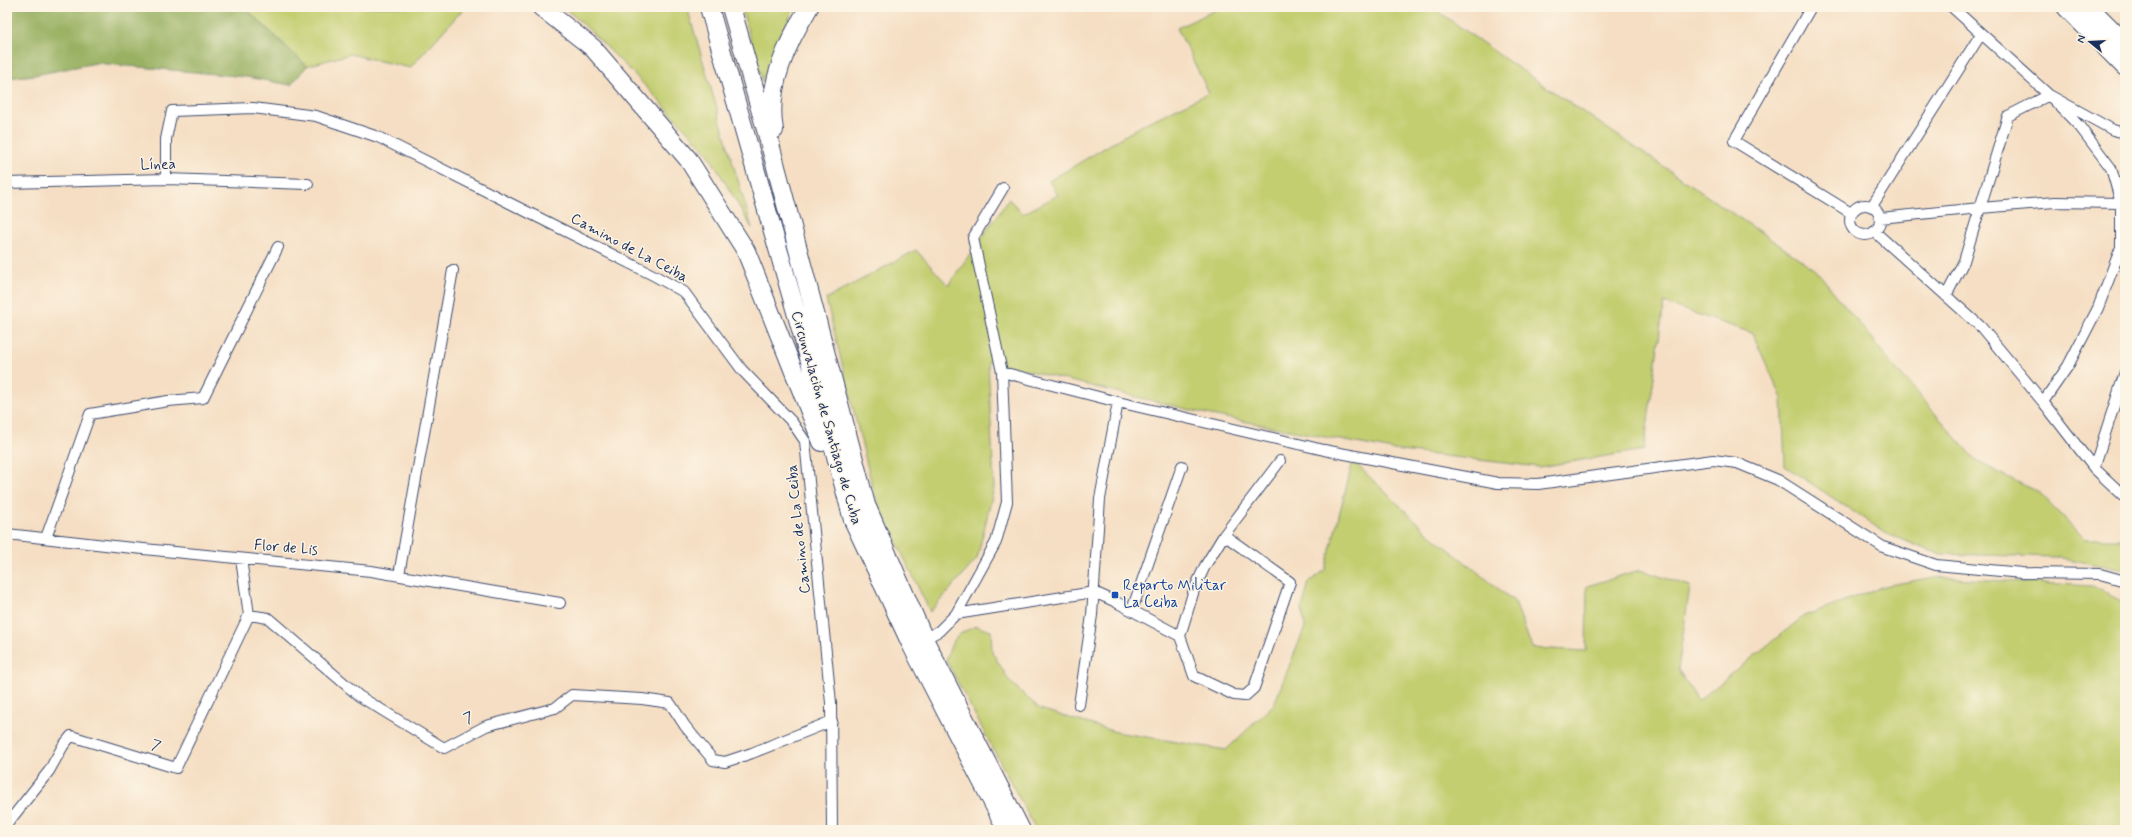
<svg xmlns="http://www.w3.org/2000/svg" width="2132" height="837" viewBox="0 0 2132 837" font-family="Mynerve,sans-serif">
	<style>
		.green { fill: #c2ce70; stroke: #6e7e67 }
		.forest { fill: #99b162; stroke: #5a7060 }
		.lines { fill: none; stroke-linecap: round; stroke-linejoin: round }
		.street-casing { stroke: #3c496d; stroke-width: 12 }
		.highway-casing { stroke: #3c496d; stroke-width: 20 }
		.street { stroke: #fff; stroke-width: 10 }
		.highway { stroke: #fff; stroke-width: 18 }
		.transit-dot { fill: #1a4fb4; stroke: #fcf5e5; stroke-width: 1.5 }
		.labels { text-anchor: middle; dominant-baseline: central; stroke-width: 3; stroke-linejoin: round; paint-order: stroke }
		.street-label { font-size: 15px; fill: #1b2f5e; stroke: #fcf5e5 }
		.transit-label { font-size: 15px; fill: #164399; stroke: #fcf5e5; text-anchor: start }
	</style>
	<rect width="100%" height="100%" fill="#fcf5e5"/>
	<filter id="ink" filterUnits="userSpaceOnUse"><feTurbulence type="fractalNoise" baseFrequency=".025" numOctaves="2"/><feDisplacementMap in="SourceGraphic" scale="8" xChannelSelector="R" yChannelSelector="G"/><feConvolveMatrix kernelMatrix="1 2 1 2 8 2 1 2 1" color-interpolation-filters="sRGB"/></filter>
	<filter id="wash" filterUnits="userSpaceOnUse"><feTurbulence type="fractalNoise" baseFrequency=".012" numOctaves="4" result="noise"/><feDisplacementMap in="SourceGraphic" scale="16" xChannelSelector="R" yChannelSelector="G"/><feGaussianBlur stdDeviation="0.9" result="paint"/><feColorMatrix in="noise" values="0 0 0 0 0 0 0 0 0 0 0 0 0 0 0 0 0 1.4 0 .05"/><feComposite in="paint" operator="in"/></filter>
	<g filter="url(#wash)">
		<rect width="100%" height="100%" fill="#f5dec3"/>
		<path class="green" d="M 244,7 L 465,7 L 410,68 L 350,54 L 307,66 Z
			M 563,7 L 687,7 L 752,228 L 707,152 L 635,75 L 581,22 Z
			M 741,7 L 795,7 L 779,40 L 764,86 Z
			M 1222,7 L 1432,7 L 1505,59 L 1816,270 L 1895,368 L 1978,462 L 2041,494 L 2085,539 L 2125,539 L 2125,570 L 2057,557 L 1939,554 L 1887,534 L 1785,466 L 1782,398 L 1752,333 L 1664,303 L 1644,450 L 1539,467 L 1393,450 L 1211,415 L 988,361 L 994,488 L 977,559 L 930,612 L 875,497 L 826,299 L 916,250 L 948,285 L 1009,199 L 1023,214 L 1058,195 L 1049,181 L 1146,123 L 1209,93 L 1177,28 Z
			M 1353,461 L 1426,531 L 1515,602 L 1532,648 L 1586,651 L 1587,586 L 1640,570 L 1690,586 L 1678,669 L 1698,701 L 1804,616 L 1884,586 L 1935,577 L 2092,586 L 2125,603 L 2125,830 L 1036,830 L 946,660 C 953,638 955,635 976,626 L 991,631 L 992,652 L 1010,682 L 1040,709 L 1116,732 L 1226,750 L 1274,704 L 1305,627 L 1302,609 L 1309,582 L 1325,570 Z"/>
		<path class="forest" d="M 7,7 L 244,7 L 307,66 L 291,85 L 246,77 L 96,63 L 35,75 L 7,78 Z"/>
	</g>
	<g filter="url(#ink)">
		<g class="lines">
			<defs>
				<path id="street" d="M 1811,7 L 1734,141 L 1851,213
					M 1952,7 L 2049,95 L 2080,127 L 2111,168 L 2121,203 L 2121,247 L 2098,308 L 2068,366 L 2043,402
					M 166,179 L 166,139 L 172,111 L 253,108 L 316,116 L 378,137 L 655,276 L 684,292 L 742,370 L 792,422 L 805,441 L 831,703 L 832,830
					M 7,183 L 166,179 L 308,184
					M 2121,203 L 2055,202 L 1980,208 L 2008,116 L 2049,95 L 2113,130 L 2125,133
					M1850 220a15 15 0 1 1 30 0a15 15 0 1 1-30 0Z
					M 1872,206 L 1981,34
					M 1880,218 L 1980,208 L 1964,261 L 1946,296
					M 1875,232 L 1981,327 L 2043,402 L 2094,468 L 2125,497
					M 1002,372 L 1118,402 L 1324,450 L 1498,483 L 1538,484 L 1713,460 L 1737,463 L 1778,480 L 1883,547 L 1936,565 L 2022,573 L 2100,574 L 2125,581
					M 2094,468 L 2125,372
					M 7,534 L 123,547 L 371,571 L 560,603
					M 1224,535 L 1290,582 L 1254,688 L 1245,696 L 1234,695 L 1194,676 L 1180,636 L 1194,590 L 1205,566 L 1224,535 L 1280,461
					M 46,538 L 90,414 L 168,401 L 203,398 L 278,247
					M 399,575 L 453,270
					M 1132,610 L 1182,466
					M 956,614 L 1094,592 L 1114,601 L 1180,636
					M 249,615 L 268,618 L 359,696 L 444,748 L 486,726 L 555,708 L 572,695 L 642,699 L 670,703 L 685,726 L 713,760 L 725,762 L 752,753 L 832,721
					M 920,641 L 939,631 L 956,614 L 996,542 L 1007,502 L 1002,372 L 973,238 L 1003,188
					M 1079,705 L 1092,615 L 1100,499 L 1118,402
					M 7,824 L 49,771 L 63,746 L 71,736 L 176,768 L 249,615 L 241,559"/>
				<path id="highway" d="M 541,7 L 593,48 L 688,159 L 746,251 L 822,442
					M 709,7 L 820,396 L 853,520 L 912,646 L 1007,830
					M 731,7 L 767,133 L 866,505 L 924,639 L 1021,830
					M 2066,7 L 2125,67
					M 2089,7 L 2125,43
					M 774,130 C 766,87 787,43 809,7"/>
			</defs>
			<use href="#street" class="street-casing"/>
			<use href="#highway" class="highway-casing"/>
			<use href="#street" class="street"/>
			<use href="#highway" class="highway"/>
		</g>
	</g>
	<rect class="transit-dot" x="1111" y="591" width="8" height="8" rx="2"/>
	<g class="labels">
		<g class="street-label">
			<text x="158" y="165">Línea</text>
			<text transform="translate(629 248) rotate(28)">Camino de La Ceiba</text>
			<text transform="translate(826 418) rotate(74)">Circunvalación de Santiago de Cuba</text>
			<text transform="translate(799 529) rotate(-96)">Camino de La Ceiba</text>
			<text transform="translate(286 548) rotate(5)">Flor de Lis</text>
			<text transform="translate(469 718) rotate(-27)">7</text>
			<text transform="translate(156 746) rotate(17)">7</text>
		</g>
		<g class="transit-label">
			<text x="1123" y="586">Reparto Militar<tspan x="1123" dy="17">La Ceiba</tspan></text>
		</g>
	</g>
	<rect width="2132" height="837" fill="none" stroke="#fcf5e5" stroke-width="24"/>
	<g transform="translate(2090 42) rotate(288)" stroke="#fcf5e5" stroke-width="3" paint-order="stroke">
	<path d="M0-3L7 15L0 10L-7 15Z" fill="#1b2f5e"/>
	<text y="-6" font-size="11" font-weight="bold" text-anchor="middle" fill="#1b2f5e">N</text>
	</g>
</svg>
